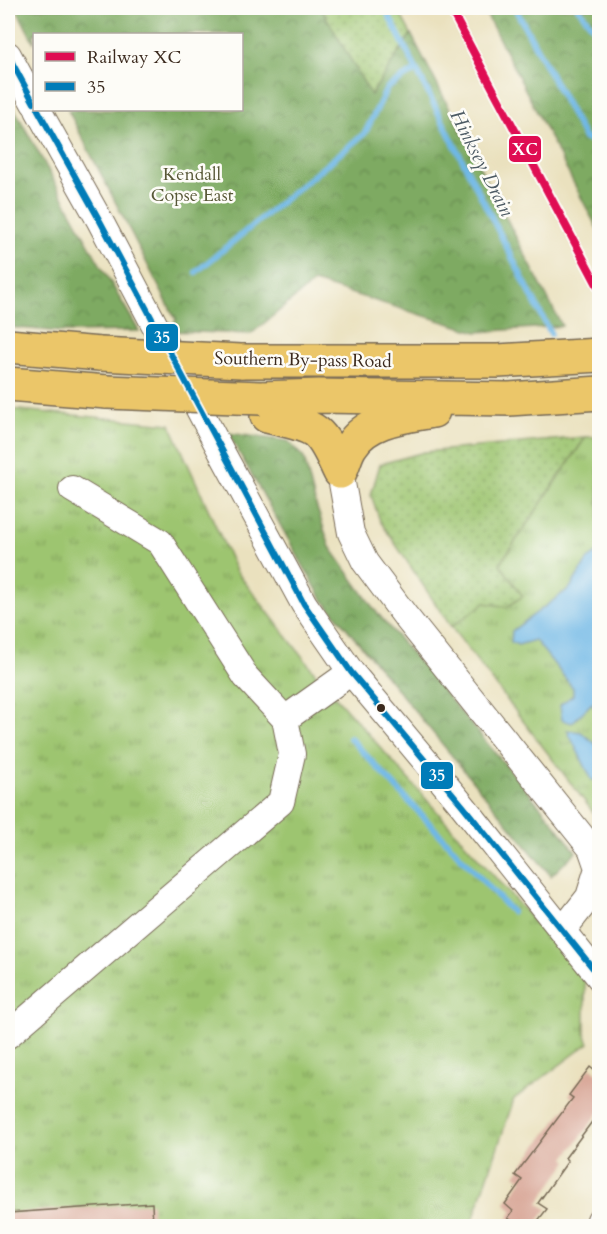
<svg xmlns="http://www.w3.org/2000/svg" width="607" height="1234" viewBox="0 0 607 1234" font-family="Cardo,serif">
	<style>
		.grass { fill: url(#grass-dots); stroke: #6c7847; stroke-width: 1.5 }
		.forest { fill: url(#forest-crowns); stroke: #5c6a40; stroke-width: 1.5 }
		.park { fill: url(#park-tufts); stroke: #6c7847; stroke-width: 1.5 }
		.water { fill: #6eb7e6; stroke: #547082; stroke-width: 1.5 }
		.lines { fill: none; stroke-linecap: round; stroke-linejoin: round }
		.stream { stroke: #6eb7e6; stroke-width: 6 }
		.building { fill: #daaa9b }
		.minor-casing { stroke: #786a56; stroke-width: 28 }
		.highway-casing { stroke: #786a56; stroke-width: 36 }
		.minor { stroke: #fff; stroke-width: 26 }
		.highway { stroke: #ebc669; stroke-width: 33 }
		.highway-bridge-casing { stroke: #786a56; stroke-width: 36; stroke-linecap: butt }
		.highway-bridge { stroke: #ebc669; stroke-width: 33 }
		.bus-1-casing { stroke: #fdfcf7; stroke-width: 10 }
		.bus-1 { stroke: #007cb8; stroke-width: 6 }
		.rail-1-casing { stroke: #fdfcf7; stroke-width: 12 }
		.rail-1 { stroke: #df0d52; stroke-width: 8 }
		.bus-dot { fill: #3b2a1e; stroke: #fdfcf7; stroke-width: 2 }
		.labels { text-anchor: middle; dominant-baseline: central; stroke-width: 5; stroke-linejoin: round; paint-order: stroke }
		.park-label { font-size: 18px; fill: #585837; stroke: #fdfcf7 }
		.street-label { font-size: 18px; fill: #3b2a1e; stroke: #fdfcf7 }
		.water-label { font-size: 20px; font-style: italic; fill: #4d5b64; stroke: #fdfcf7 }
		.line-badge { stroke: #fdfcf7; stroke-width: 2 }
		.badge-label { font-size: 16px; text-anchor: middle; font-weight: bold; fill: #fff }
	</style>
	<defs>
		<pattern id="grass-dots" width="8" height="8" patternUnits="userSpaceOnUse" patternTransform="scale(1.5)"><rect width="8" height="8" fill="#9dc570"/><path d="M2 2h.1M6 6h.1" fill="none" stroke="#81a05b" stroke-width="1.8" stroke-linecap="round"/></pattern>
		<pattern id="forest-crowns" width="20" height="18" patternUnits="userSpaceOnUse" patternTransform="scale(1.5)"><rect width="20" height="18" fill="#7eaa62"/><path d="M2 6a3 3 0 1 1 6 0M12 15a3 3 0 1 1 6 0" fill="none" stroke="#688b50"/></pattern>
		<pattern id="park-tufts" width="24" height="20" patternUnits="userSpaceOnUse" patternTransform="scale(1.5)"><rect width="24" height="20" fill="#9dc570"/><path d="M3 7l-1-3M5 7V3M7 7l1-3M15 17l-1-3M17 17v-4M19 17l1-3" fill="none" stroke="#81a05b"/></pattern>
	</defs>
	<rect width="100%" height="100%" fill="#fdfcf7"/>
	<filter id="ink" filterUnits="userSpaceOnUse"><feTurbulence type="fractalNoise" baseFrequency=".0167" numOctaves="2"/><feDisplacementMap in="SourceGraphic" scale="12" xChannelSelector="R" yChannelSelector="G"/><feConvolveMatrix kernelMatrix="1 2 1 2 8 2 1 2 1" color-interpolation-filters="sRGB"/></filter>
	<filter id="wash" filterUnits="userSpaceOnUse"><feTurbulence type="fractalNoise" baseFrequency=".008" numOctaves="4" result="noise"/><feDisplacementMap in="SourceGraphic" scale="24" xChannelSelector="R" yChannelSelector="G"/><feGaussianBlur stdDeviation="1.35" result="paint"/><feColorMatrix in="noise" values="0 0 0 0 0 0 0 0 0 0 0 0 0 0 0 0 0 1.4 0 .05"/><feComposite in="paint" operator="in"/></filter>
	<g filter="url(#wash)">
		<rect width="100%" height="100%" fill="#eae1be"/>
		<path class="grass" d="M 321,8 L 397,8 L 411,34 L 371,96 Z
			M 586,437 L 500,564 L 523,596 L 507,607 L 485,603 L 451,627 L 380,521 L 371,495 L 380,464 L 424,452 Z"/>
		<path class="forest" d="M 16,8 L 321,8 L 371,95 L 411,34 L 562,326 L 477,332 L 314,282 L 251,334 L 169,331 L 176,320 L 68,110 L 242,110 L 242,34 L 34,34 L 34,43 Z
			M 483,8 L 599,8 L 599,232 Z
			M 8,97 L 97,259 L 139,331 L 64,332 L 8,327 Z
			M 228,433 L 288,441 L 304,458 L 315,502 L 330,547 L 374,609 L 551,819 L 576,852 L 551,876 L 321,597 Z"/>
		<path class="park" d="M 8,409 L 170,424 L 236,571 L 319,678 L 585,979 L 585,1034 L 589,1043 L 514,1099 L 471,1226 L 8,1226 Z
			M 586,437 L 599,437 L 599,820 L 451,627 L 485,603 L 507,607 L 523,596 L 500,564 Z"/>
		<path class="water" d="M 599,551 L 599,712 L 592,703 L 572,723 L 562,720 L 560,705 L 573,695 L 573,688 L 535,640 L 518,645 L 511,642 L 512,631 L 570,588 L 588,559 Z
			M 567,730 L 581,732 L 598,746 L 599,745 L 599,780 L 592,780 Z"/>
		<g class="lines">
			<path class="stream" d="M 385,8 L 551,334
				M 515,8 L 585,139 L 600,141
				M 578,8 L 600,36
				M 196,272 L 365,133 L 387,88 L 416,70
				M 350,738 L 512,912"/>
		</g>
		<g id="blocks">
			<path class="building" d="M 590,1067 L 600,1075 L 600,1111 L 565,1158 L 568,1161 L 538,1203 L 547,1209 L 533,1227 L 520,1227 L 508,1218 L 513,1211 L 505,1204 L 522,1180 L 515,1175 L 573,1098 L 569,1095 Z
				M 152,1203 L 153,1227 L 8,1227 L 8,1213 Z"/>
		</g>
	</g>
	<g filter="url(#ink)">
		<use href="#blocks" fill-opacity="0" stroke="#786a56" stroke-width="1.5"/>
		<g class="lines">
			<defs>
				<path id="minor" d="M 8,55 L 34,103
					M 38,110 L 100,221 L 222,453 L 304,604 L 351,672 L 463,806 L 600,978
					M 340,472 L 351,533 L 365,562 L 406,617 L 591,848 L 598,868 L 589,897 L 563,930
					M 285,719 L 351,672
					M 8,1035 L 281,802 L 292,754 L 285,719 L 246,677 L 160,542 L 72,489
					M 598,1226 L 600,1220"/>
				<path id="highway" d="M 8,346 L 100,354
					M 241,361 L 498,361 L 600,355
					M 8,384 L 107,392
					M 261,398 L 319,396 L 509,399 L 600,393
					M 267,416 C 282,420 303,422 316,432 C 327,441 334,460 340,472
					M 340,472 C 344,464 346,453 351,446 C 367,419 405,416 433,411"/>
			</defs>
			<use href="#minor" class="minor-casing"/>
			<use href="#highway" class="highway-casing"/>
			<use href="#minor" class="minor"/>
			<use href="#highway" class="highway"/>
			<defs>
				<path id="highway-bridge" d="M 100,354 L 241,361
					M 107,392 L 261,398"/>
			</defs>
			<use href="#highway-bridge" class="highway-bridge-casing"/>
			<use href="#highway-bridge" class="highway-bridge"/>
			<defs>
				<path id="bus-1" d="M 8,55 L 34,103
					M 38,110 L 100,221 L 304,604 L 351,672 L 463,806 L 600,977"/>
			</defs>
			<use href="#bus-1" class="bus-1-casing"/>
			<use href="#bus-1" class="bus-1"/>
			<defs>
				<path id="rail-1" d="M 450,8 L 600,290"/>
			</defs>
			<use href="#rail-1" class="rail-1-casing"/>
			<use href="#rail-1" class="rail-1"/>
		</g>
	</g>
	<circle class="bus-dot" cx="381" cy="708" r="5"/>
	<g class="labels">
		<g class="park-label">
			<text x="192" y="174">Kendall<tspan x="192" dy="21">Copse East</tspan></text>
		</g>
		<g class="street-label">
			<text transform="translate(303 360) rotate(1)">Southern By-pass Road</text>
		</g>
		<g class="water-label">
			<text transform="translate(482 163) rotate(63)">Hinksey Drain</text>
		</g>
	</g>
	<g class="line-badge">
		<rect x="508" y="135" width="34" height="28" rx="6" fill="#df0d52"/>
		<rect x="145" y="323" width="34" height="29" rx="6" fill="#007cb8"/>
		<rect x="420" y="761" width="34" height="29" rx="6" fill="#007cb8"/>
	</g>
	<g class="badge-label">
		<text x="525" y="155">XC</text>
		<text x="162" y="343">35</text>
		<text x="437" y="781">35</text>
	</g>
	<rect width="607" height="1234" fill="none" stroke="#fdfcf7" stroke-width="30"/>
	<rect x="33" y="33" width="210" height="78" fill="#fdfcf7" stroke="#afa8a0" stroke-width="1.5"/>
	<rect x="45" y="52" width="30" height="9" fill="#df0d52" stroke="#afa8a0" stroke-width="1.5"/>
	<text x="87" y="63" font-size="18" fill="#3b2a1e">Railway XC</text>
	<rect x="45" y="82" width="30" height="9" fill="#007cb8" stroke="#afa8a0" stroke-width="1.5"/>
	<text x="87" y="93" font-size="18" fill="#3b2a1e">35</text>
</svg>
